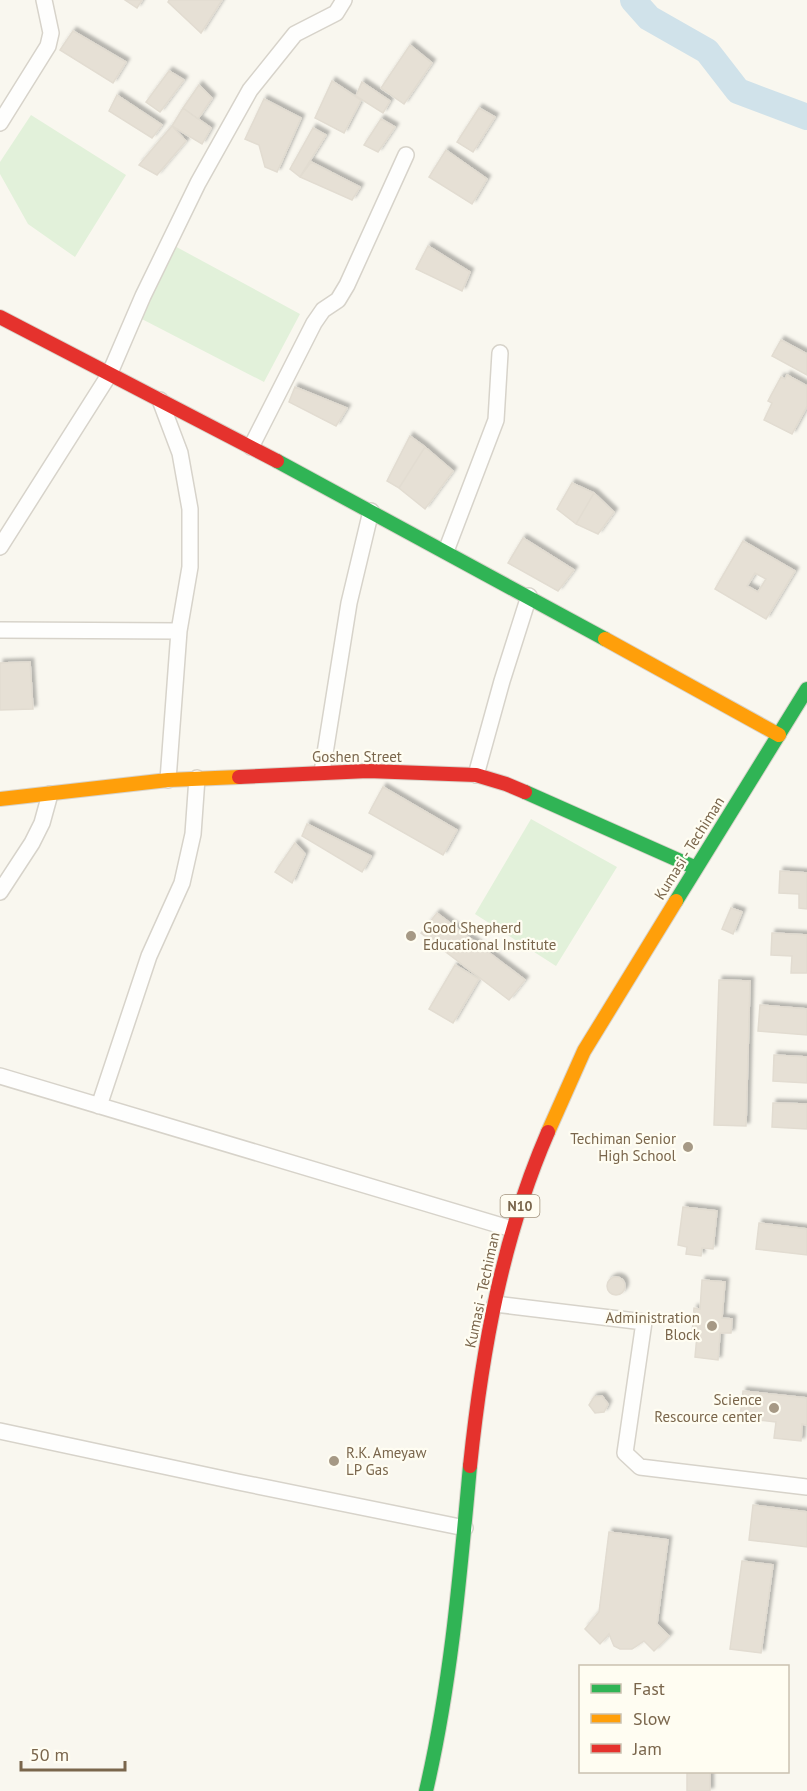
<svg xmlns="http://www.w3.org/2000/svg" width="807" height="1791" viewBox="0 0 807 1791" font-family="'PT Sans',sans-serif">
	<style>
		.grass { fill: #e2f1da }
		.lines { fill: none; stroke-linecap: round; stroke-linejoin: round }
		.river { stroke: #d0e2ea; stroke-width: 26 }
		.building { fill: #e6e0d5; stroke: #e2dcd1; stroke-width: 1.5; fill-rule: evenodd; filter: url(#shadow) }
		.street-casing { stroke: #d7d3ca; stroke-width: 18 }
		.fast-casing { stroke: #d8d3ca; stroke-width: 16 }
		.slow-casing { stroke: #d8d3ca; stroke-width: 16 }
		.jam-casing { stroke: #d8d3ca; stroke-width: 16 }
		.street { stroke: #fefefd; stroke-width: 15 }
		.fast { stroke: #30b455; stroke-width: 14 }
		.slow { stroke: #ff9f0a; stroke-width: 14 }
		.jam { stroke: #e5322d; stroke-width: 14 }
		.poi-dot { fill: #a69985; stroke: #fffdf2; stroke-width: 2 }
		.labels { text-anchor: middle; dominant-baseline: central; stroke-width: 4.5; stroke-linejoin: round; paint-order: stroke }
		.shield { fill: #fffdf2; stroke: #a2937e; stroke-width: 1.5 }
		.shield-label { font-size: 14px; font-weight: bold; fill: #7a664c }
		.street-label { font-size: 15px; fill: #7a664c; stroke: #fffdf2 }
		.poi-label { font-size: 15px; fill: #7a664c; stroke: #fffdf2; text-anchor: end }
	</style>
	<defs>
		<filter id="shadow"><feDropShadow dx="3.5" dy="-3.5" stdDeviation="1.5" flood-color="#0004"/></filter>
	</defs>
	<rect width="100%" height="100%" fill="#f9f7ef"/>
	<path class="grass" d="M 31,115 L 126,175 L 75,257 L 28,224 L 0,174 L 0,162 Z
		M 171,244 L 300,314 L 264,382 L 136,316 Z
		M 531,819 L 617,867 L 556,966 L 475,914 Z"/>
	<g class="lines">
		<path class="river" d="M 633,0 L 649,18 L 707,51 L 738,91 L 807,117"/>
	</g>
	<path class="building" d="M 125,0 L 142,0 L 137,8 Z
		M 169,0 L 222,0 L 201,33 L 168,2 Z
		M 73,31 L 126,62 L 113,83 L 60,50 Z
		M 410,45 L 432,63 L 404,104 L 381,88 Z
		M 169,71 L 184,80 L 160,112 L 146,102 Z
		M 332,81 L 361,100 L 344,133 L 315,118 Z
		M 362,82 L 390,101 L 383,113 L 356,96 Z
		M 199,85 L 212,98 L 198,119 L 183,108 Z
		M 117,95 L 162,125 L 152,138 L 109,111 Z
		M 264,99 L 301,118 L 277,172 L 265,167 L 259,145 L 245,139 Z
		M 183,108 L 211,128 L 202,144 L 172,126 Z
		M 479,108 L 495,117 L 473,152 L 457,142 Z
		M 381,119 L 395,127 L 378,152 L 364,145 Z
		M 172,126 L 186,141 L 157,175 L 139,165 Z
		M 313,128 L 326,135 L 300,177 L 290,169 Z
		M 446,150 L 487,179 L 472,204 L 429,177 Z
		M 311,162 L 360,187 L 352,200 L 300,177 Z
		M 428,246 L 470,272 L 462,291 L 416,269 Z
		M 781,340 L 807,354 L 807,375 L 772,356 Z
		M 787,375 L 807,386 L 807,406 L 792,434 L 764,420 L 772,403 L 768,401 L 781,377 L 785,379 Z
		M 295,387 L 347,408 L 336,426 L 289,402 Z
		M 410,436 L 425,447 L 399,488 L 387,481 Z
		M 425,447 L 453,471 L 425,509 L 399,488 Z
		M 572,483 L 594,493 L 576,524 L 557,509 Z
		M 594,493 L 614,512 L 598,534 L 576,524 Z
		M 523,538 L 574,570 L 558,591 L 508,563 Z
		M 743,541 L 795,571 L 766,619 L 715,589 ZM 755,573 L 766,579 L 758,592 L 747,586 Z
		M 30,662 L 33,709 L 0,710 L 0,663 Z
		M 383,787 L 457,830 L 443,855 L 369,813 Z
		M 307,824 L 371,856 L 362,872 L 302,836 Z
		M 295,843 L 305,854 L 292,883 L 275,872 Z
		M 780,871 L 807,873 L 807,909 L 799,908 L 799,894 L 779,893 Z
		M 731,908 L 742,912 L 733,934 L 722,929 Z
		M 437,913 L 525,980 L 509,1000 L 421,933 Z
		M 772,933 L 807,935 L 807,973 L 791,973 L 792,956 L 771,955 Z
		M 455,965 L 479,979 L 453,1023 L 429,1009 Z
		M 719,980 L 750,981 L 746,1126 L 714,1125 Z
		M 760,1005 L 807,1009 L 807,1035 L 758,1031 Z
		M 774,1055 L 807,1057 L 807,1083 L 773,1081 Z
		M 773,1103 L 807,1104 L 807,1129 L 772,1127 Z
		M 683,1207 L 717,1211 L 713,1249 L 702,1248 L 701,1256 L 686,1254 L 687,1247 L 678,1245 Z
		M 759,1223 L 807,1229 L 807,1255 L 756,1249 Z
		M607 1286a9 9 0 1 1 18 0a9 9 0 1 1-18 0Z
		M 702,1280 L 725,1282 L 722,1318 L 732,1319 L 731,1333 L 720,1333 L 718,1360 L 695,1357 L 697,1335 L 692,1334 L 694,1308 L 700,1309 Z
		M 743,1391 L 807,1398 L 807,1425 L 802,1424 L 801,1441 L 774,1438 L 776,1422 L 740,1418 Z
		M 602,1396 L 608,1404 L 604,1412 L 595,1413 L 589,1405 L 594,1397 Z
		M 753,1505 L 807,1512 L 807,1547 L 749,1540 Z
		M 609,1532 L 668,1540 L 657,1624 L 669,1636 L 654,1651 L 644,1641 L 632,1649 L 620,1649 L 614,1646 L 609,1634 L 600,1644 L 585,1629 L 599,1612 Z
		M 742,1561 L 773,1565 L 761,1653 L 730,1649 Z
		M 687,1772 L 710,1772 L 710,1791 L 687,1791 Z"/>
	<g class="lines">
		<defs>
			<path id="street" d="M 0,123 L 48,46 L 51,33 L 44,0
				M 160,400 L 180,453 L 190,509 L 190,567 L 179,631 L 168,780
				M 251,447 L 314,323 L 323,310 L 338,300 L 347,285 L 406,155
				M 0,547 L 109,375 L 143,296 L 198,183 L 250,90 L 295,34 L 336,13 L 344,0
				M 446,551 L 496,420 L 500,353
				M 0,630 L 179,631
				M 322,772 L 349,603 L 371,511
				M 476,775 L 502,681 L 529,596
				M 0,892 L 32,843 L 42,823 L 50,794
				M 0,1076 L 512,1229
				M 99,1106 L 149,956 L 182,883 L 193,834 L 197,778
				M 495,1304 L 644,1322 L 625,1453 L 640,1467 L 807,1487
				M 0,1431 L 238,1482 L 465,1528"/>
			<path id="fast" d="M 277,461 L 605,639
				M 525,792 L 696,868
				M 676,901 L 807,689
				M 426,1791 C 451,1684 460,1575 470,1466"/>
			<path id="slow" d="M 605,639 L 779,735
				M 0,799 L 168,780 L 239,777
				M 548,1132 L 584,1051 L 676,901"/>
			<path id="jam" d="M 0,317 L 277,461
				M 239,777 L 368,771 L 476,775 L 506,784 L 525,792
				M 470,1466 C 482,1351 502,1238 548,1132"/>
		</defs>
		<use href="#street" class="street-casing"/>
		<use href="#fast" class="fast-casing"/>
		<use href="#slow" class="slow-casing"/>
		<use href="#jam" class="jam-casing"/>
		<use href="#street" class="street"/>
		<use href="#fast" class="fast"/>
		<use href="#slow" class="slow"/>
		<use href="#jam" class="jam"/>
	</g>
	<g class="poi-dot">
		<circle cx="411" cy="936" r="6"/>
		<circle cx="688" cy="1147" r="6"/>
		<circle cx="712" cy="1326" r="6"/>
		<circle cx="774" cy="1408" r="6"/>
		<circle cx="334" cy="1461" r="6"/>
	</g>
	<g class="labels">
		<rect class="shield" x="500.5" y="1195" width="39" height="22" rx="4.5"/>
		<g class="shield-label">
			<text x="520" y="1206">N10</text>
		</g>
		<g class="street-label">
			<text x="357" y="756">Goshen Street</text>
			<text transform="translate(689 848) rotate(-58)">Kumasi - Techiman</text>
			<text transform="translate(482 1290) rotate(-78)">Kumasi - Techiman</text>
		</g>
		<g class="poi-label">
			<text x="423" y="927" text-anchor="start">Good Shepherd<tspan x="423" dy="17">Educational Institute</tspan></text>
			<text x="676" y="1138">Techiman Senior<tspan x="676" dy="17">High School</tspan></text>
			<text x="700" y="1317">Administration<tspan x="700" dy="17">Block</tspan></text>
			<text x="762" y="1399">Science<tspan x="762" dy="17">Rescource center</tspan></text>
			<text x="346" y="1452" text-anchor="start">R.K. Ameyaw<tspan x="346" dy="17">LP Gas</tspan></text>
		</g>
	</g>
	<rect x="579" y="1665" width="210" height="108" fill="#fffdf2" stroke="#cac1b0" stroke-width="1.5"/>
	<rect x="591" y="1684" width="30" height="9" fill="#30b455" stroke="#cac1b0" stroke-width="1.5"/>
	<text x="633" y="1695" font-size="18" fill="#7a664c">Fast</text>
	<rect x="591" y="1714" width="30" height="9" fill="#ff9f0a" stroke="#cac1b0" stroke-width="1.5"/>
	<text x="633" y="1725" font-size="18" fill="#7a664c">Slow</text>
	<rect x="591" y="1744" width="30" height="9" fill="#e5322d" stroke="#cac1b0" stroke-width="1.5"/>
	<text x="633" y="1755" font-size="18" fill="#7a664c">Jam</text>
	<path d="M21 1761v9h104v-9" fill="none" stroke="#7a664c" stroke-width="3"/>
	<text x="30" y="1761" font-size="18" fill="#7a664c" stroke="#fffdf2" stroke-width="4.5" paint-order="stroke">50 m</text>
</svg>
